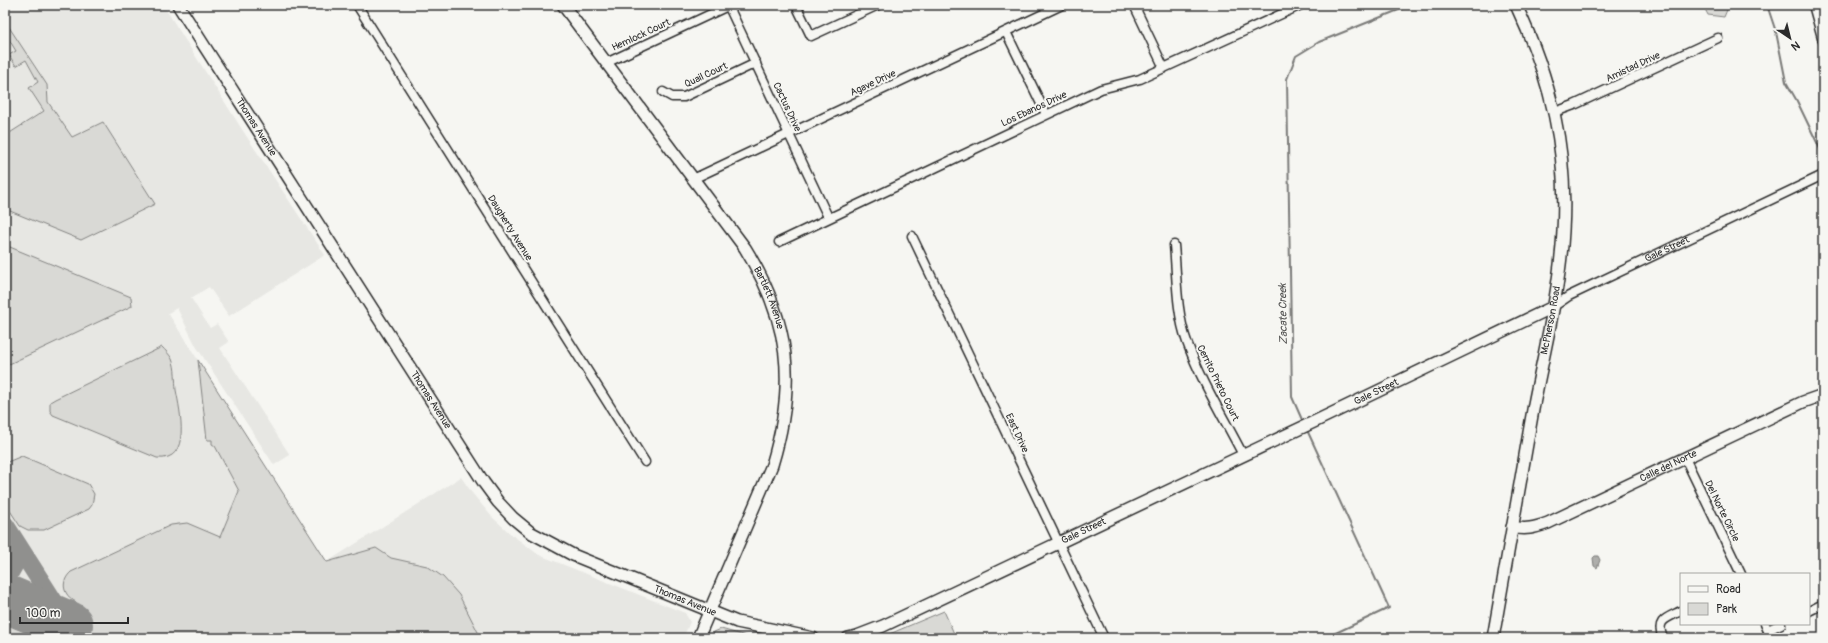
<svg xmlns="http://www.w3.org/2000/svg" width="1828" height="643" viewBox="0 0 1828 643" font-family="Pangolin,sans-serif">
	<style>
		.built { fill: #e7e7e3 }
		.green { fill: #d9d9d5; stroke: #828280 }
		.water { fill: #aeaeab; stroke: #7a7a78 }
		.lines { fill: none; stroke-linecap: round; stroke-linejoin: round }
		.stream { stroke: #7a7a78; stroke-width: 2 }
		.taxiway { stroke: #90908e; stroke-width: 19 }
		.runway { stroke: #90908e; stroke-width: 48 }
		.street-casing { stroke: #2b2b2b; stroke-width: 11 }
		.secondary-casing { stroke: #2b2b2b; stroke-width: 14 }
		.street { stroke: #f6f6f2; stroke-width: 8 }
		.secondary { stroke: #f6f6f2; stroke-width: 11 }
		.labels { text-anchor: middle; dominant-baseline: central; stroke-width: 4; stroke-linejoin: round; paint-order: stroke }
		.street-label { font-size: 10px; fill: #2b2b2b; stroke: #f6f6f2 }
		.water-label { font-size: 11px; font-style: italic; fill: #525251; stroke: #f6f6f2 }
	</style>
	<rect width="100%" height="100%" fill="#f6f6f2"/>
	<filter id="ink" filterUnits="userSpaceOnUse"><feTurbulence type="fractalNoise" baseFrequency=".025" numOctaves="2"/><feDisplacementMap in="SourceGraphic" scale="8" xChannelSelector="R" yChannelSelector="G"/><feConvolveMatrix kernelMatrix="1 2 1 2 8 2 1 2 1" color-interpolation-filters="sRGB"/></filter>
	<g filter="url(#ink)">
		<path class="built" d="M 5,5 L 163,5 L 245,134 L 325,255 L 229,316 L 209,287 L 191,298 L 210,328 L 217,324 L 229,342 L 220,348 L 290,455 L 274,465 L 196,346 L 177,308 L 168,313 L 327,562 L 461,477 L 472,493 L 492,517 L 512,535 L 539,555 L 685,613 L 690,622 L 683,638 L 5,638 Z"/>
		<path class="green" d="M 1703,5 L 1729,5 L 1724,17 L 1708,15 Z
			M 5,21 L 47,85 L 48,102 L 72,137 L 103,122 L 155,204 L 81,240 L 5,209 L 5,136 L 44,111 L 29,88 L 38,82 L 26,60 L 16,66 L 9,55 L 16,51 L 5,33 Z
			M 5,245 L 131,297 L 132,306 L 5,366 Z
			M 162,347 C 165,350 170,355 172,359 C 176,368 175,381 176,390 C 180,411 192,462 157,458 L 53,415 L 50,411 L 50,402 L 55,399 Z
			M 198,360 L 327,562 L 376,548 L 391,558 L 427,566 L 443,577 L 459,595 L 481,638 L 91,638 L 72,608 L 76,602 C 63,595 60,582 71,572 L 171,525 L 187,523 L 220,537 L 239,491 L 215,446 L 212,444 L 212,440 L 207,440 Z
			M 22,456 L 88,484 L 94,494 L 92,505 L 89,509 L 44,530 L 28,530 L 20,526 L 5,503 L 5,463 Z
			M 944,611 L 956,638 L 880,638 Z
			M 5,624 L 39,638 L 5,638 Z
			M 721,629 L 753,638 L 712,638 L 714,632 Z"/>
		<path class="water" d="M 1595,556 L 1598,556 L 1600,560 L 1597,568 L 1594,566 L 1593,558 Z"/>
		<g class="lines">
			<path class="stream" d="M 1767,5 L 1776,32 L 1786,82 L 1797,101 L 1823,155
				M 1303,422 L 1292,397 L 1287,79 L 1296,56 L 1319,42 L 1411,5
				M 1307,430 L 1389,608 L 1325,638"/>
			<path class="taxiway" d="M 5,525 L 77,638
				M 5,578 C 16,567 18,554 13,540"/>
			<path class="runway" d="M 5,598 L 69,625"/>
			<defs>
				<g id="street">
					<path d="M 357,5 L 645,462"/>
					<path d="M 728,5 L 828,217"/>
					<path d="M 796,5 L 811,36 L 878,5"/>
					<path d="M 1134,5 L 1164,68"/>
					<path d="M 1813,5 L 1823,41"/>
					<path d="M 1006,32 L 1046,114"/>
					<path d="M 606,63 L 730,5"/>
					<path d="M 663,92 L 672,97 L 684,97 L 756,63"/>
					<path d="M 1555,112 L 1574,105 L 1718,38"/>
					<path d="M 693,179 L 1062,5"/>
					<path d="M 912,236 L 1104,638"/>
					<path d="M 779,242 L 1101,89 L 1140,79 L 1301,5"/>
					<path d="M 1174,245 C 1177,277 1176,312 1187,342 C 1201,381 1224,418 1243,455"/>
					<path id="s1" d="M 1553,307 L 1569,296 L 1823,175"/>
					<path d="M 1685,458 L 1741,574"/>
					<path d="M 1809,611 L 1823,604"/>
					<path d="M 1765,624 L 1771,638"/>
					<path d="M 1768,630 L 1781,624"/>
					<path d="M 1663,638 C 1655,620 1667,618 1681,611"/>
				</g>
				<g id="secondary">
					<path id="s2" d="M 178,5 L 484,483 L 498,502 L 513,518 L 530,532 L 573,555 L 737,622 L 813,638"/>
					<path id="s3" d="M 563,5 L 745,248 C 790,321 797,383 772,465 L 698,638"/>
					<path id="s4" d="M 1512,527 C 1526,530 1534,528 1548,523 L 1803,402 L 1823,395"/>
					<path id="s5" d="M 848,638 L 857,636 L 883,626 L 1318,420 L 1553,307"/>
					<path id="s6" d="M 1493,638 C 1506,560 1520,482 1534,404 C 1545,347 1560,289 1563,231 C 1568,150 1551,79 1516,5"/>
				</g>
			</defs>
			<use href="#street" class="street-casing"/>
			<use href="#secondary" class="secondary-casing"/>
			<use href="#street" class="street"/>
			<use href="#secondary" class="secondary"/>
		</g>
	</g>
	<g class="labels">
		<g class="street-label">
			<text transform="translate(641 35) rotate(-25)">Hemlock Court</text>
			<text transform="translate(1633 67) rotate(-25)">Amistad Drive</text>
			<text transform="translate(706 75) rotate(-25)">Quail Court</text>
			<text transform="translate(873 83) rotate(-25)">Agave Drive</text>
			<text transform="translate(787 107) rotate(65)">Cactus Drive</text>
			<text transform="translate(1034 109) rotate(-25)">Los Ebanos Drive</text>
			<text stroke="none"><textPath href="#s2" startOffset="145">Thomas Avenue</textPath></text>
			<text transform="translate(510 228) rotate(58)">Daugherty Avenue</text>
			<text stroke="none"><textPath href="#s1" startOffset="128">Gale Street</textPath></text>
			<text stroke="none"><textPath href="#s3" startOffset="359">Bartlett Avenue</textPath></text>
			<text stroke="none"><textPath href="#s6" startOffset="323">McPherson Road</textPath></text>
			<text transform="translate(1218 383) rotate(64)">Cerrito Prieto Court</text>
			<text stroke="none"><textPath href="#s5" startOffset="583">Gale Street</textPath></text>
			<text stroke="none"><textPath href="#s2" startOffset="469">Thomas Avenue</textPath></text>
			<text transform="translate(1017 433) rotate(65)">East Drive</text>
			<text stroke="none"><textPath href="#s4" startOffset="170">Calle del Norte</textPath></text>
			<text transform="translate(1722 511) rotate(64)">Del Norte Circle</text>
			<text stroke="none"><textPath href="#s5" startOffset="259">Gale Street</textPath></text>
			<text stroke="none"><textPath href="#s2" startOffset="805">Thomas Avenue</textPath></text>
		</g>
		<g class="water-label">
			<text transform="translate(1283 314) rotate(-91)">Zacate Creek</text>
		</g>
	</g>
	<rect width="1828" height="643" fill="none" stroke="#f6f6f2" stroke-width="20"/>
	<rect x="10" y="10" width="1808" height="623" fill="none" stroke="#2b2b2b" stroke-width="1.5" filter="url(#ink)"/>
	<rect x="1680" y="573" width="130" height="52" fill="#f6f6f2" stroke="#a5a5a2"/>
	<rect x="1688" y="586" width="20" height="6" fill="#f6f6f2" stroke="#a5a5a2"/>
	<text x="1716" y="593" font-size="12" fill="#2b2b2b">Road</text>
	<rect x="1688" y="603" width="20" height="12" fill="#d9d9d5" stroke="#a5a5a2"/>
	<text x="1716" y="613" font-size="12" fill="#2b2b2b">Park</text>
	<g transform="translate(1790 38) rotate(145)" stroke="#f6f6f2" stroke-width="3" paint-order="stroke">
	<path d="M0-3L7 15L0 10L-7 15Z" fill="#2b2b2b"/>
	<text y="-6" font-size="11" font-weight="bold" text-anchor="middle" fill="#2b2b2b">N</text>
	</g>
	<path d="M20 617v6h108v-6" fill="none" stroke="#2b2b2b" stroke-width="2"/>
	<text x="26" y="617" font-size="12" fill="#2b2b2b" stroke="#f6f6f2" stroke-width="3" paint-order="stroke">100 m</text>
</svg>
